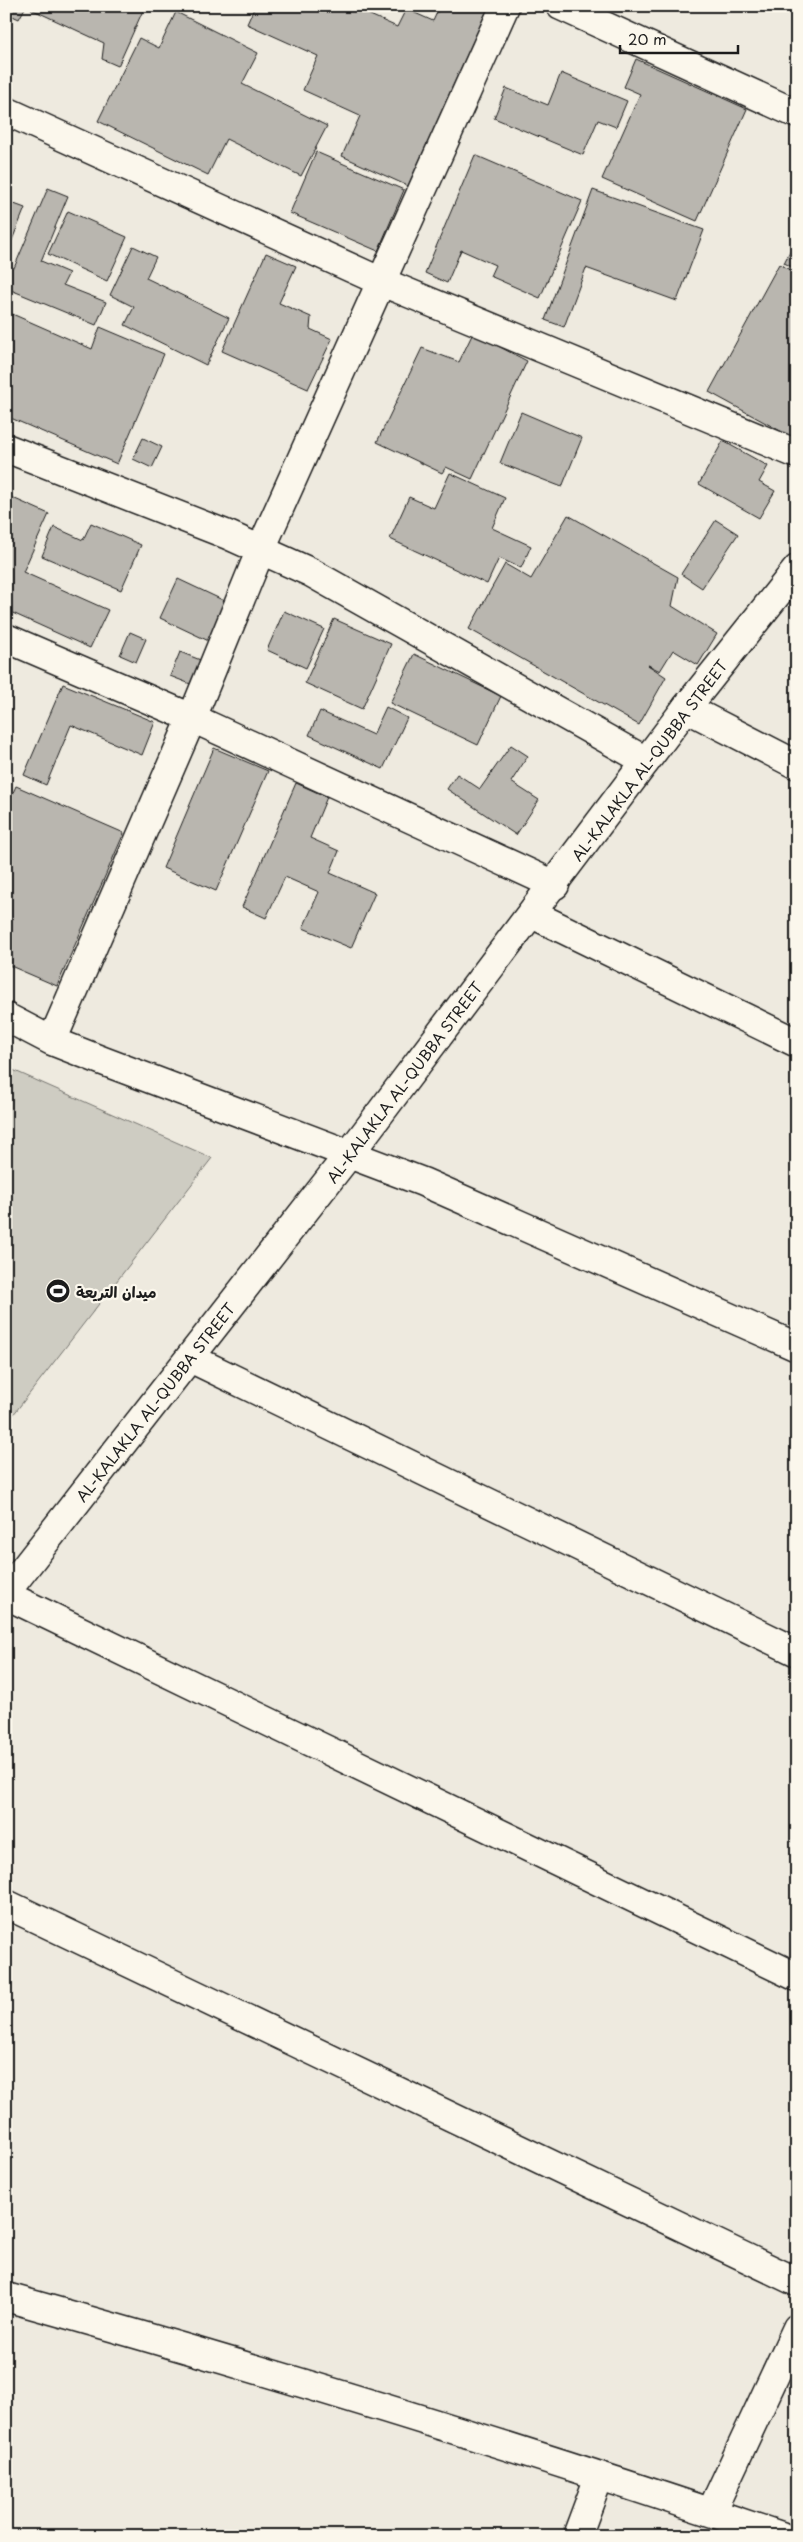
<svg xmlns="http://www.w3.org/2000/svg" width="803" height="2542" viewBox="0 0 803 2542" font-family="'Playpen Sans','Playpen Sans Arabic',sans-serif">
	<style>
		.green { fill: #ceccc2; stroke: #75746f }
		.building { fill: #b9b6af; stroke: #1c1c1c }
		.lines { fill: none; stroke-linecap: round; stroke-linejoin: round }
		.street-casing { stroke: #1c1c1c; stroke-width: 31 }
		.secondary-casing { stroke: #1c1c1c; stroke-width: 31 }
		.street { stroke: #fbf7ec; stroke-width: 28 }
		.secondary { stroke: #fbf7ec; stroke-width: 28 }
		.labels { text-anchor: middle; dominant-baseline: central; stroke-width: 4.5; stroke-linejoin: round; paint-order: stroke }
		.street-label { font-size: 15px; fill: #1c1c1c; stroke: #fbf7ec }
		.poi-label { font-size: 15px; font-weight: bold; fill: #1c1c1c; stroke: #fbf7ec; text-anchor: start }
	</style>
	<rect width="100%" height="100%" fill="#eeeadf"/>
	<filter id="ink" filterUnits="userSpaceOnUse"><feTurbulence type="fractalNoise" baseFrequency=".02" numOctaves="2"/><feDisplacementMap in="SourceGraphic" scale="10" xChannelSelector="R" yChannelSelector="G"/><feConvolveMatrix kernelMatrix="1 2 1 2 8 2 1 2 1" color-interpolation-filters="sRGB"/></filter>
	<g filter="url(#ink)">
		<path class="green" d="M 6,1067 L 212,1158 L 6,1424 Z"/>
		<path class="building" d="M 6,6 L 26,6 L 19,19 L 6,13 Z
			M 32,6 L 145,6 L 118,66 L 102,59 L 104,43 L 31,9 Z
			M 255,6 L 350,6 L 397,27 L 406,9 L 433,21 L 440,6 L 489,6 L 408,186 L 342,156 L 360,116 L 303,90 L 318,56 L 247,24 Z
			M 176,12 L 258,53 L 242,84 L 327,126 L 301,176 L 226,139 L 208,175 L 98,121 L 139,38 L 159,48 Z
			M 636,59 L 747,109 L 697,221 L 602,179 L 640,94 L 624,87 Z
			M 561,73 L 627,101 L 616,127 L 598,120 L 583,155 L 494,118 L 506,88 L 548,105 Z
			M 316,152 L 404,190 L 378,251 L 290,213 Z
			M 475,155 L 582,201 L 540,298 L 490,276 L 495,265 L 461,250 L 447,283 L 425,273 Z
			M 48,188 L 68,196 L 41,261 L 69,273 L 63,285 L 106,302 L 96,325 L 6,288 L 6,264 L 14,268 Z
			M 593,190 L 704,230 L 677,301 L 586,268 L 564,327 L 545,320 Z
			M 6,201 L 25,208 L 8,250 L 6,249 Z
			M 68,211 L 127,237 L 107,281 L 48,254 Z
			M 797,237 L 797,269 L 784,263 Z
			M 133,246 L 156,257 L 146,278 L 229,318 L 206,365 L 125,325 L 134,307 L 110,295 Z
			M 266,253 L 296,266 L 279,303 L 311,317 L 310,329 L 332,339 L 308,389 L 222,351 Z
			M 779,264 L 797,273 L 797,440 L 709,392 Z
			M 10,313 L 92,349 L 100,327 L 164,354 L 117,464 L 6,416 L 6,321 Z
			M 473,333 L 527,361 L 472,479 L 446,467 L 442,473 L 377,442 L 422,348 L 459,362 Z
			M 521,412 L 582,438 L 562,487 L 500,463 Z
			M 143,438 L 162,447 L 152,468 L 133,459 Z
			M 723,441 L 768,466 L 759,482 L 775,491 L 759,518 L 699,484 Z
			M 450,473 L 505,498 L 492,528 L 531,546 L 521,568 L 499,558 L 487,584 L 390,539 L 409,497 L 434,508 Z
			M 6,495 L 49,514 L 23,572 L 108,610 L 90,648 L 6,610 Z
			M 568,515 L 678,577 L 672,606 L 717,634 L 698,665 L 673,650 L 660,671 L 648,665 L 666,677 L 639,725 L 469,629 L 505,564 L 531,579 Z
			M 716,520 L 738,534 L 702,588 L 681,574 Z
			M 91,523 L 141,545 L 121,590 L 42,556 L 54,527 L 83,540 Z
			M 178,579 L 231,604 L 213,643 L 160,618 Z
			M 284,611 L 324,629 L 306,668 L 267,650 Z
			M 334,619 L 391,644 L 362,709 L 305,683 Z
			M 130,632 L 146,639 L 136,662 L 120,655 Z
			M 180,652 L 203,661 L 193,685 L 170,676 Z
			M 414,654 L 501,696 L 478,745 L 390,703 Z
			M 63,684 L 155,722 L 142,755 L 71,725 L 46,785 L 24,775 Z
			M 386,707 L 407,718 L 383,769 L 309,735 L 320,711 L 373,735 Z
			M 511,745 L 528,756 L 511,782 L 539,800 L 516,835 L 447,789 L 457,774 L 480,789 Z
			M 214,748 L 268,771 L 216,891 L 163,868 Z
			M 296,783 L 327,797 L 310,838 L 339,851 L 330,873 L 375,893 L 351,948 L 303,928 L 319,892 L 285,877 L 266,918 L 242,907 Z
			M 16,786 L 124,833 L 57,986 L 6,964 L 6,808 Z"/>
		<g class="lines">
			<defs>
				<path id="street" d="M 561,6 L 797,114
					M 6,111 L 382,282 L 797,454
					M 6,448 L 228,535 L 310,572 L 646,761
					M 6,638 L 192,718 L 555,885
					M 686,708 L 797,765
					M 532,914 L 797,1043
					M 6,1017 L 52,1041 L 103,1061 L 423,1182 L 797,1347
					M 52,1041 L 192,718 L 261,549 L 505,6
					M 190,1358 L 797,1652
					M 6,1595 L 797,1977
					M 6,1904 L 797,2282
					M 6,2297 C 266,2370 525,2449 781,2536
					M 711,2512 L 797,2328
					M 577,2536 L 599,2477"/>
				<path id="secondary" d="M 6,1592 L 350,1153 L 686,708 L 797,569"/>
			</defs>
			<use href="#street" class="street-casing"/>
			<use href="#secondary" class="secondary-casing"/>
			<use href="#street" class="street"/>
			<use href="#secondary" class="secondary"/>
		</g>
	</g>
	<defs>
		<symbol id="stadium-disc" viewBox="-11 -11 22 22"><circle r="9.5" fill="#1c1c1c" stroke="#fbf7ec"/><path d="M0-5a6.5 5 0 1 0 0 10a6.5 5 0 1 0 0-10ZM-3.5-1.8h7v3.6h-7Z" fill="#fff"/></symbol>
	</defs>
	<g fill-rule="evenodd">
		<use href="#stadium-disc" x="44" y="1277" width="28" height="28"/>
	</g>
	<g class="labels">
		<g class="street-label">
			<text transform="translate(649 760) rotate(-53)">AL-KALAKLA AL-QUBBA STREET</text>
			<text transform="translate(404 1082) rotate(-53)">AL-KALAKLA AL-QUBBA STREET</text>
			<text transform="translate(155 1402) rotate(-52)">AL-KALAKLA AL-QUBBA STREET</text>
		</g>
		<g class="poi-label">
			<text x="76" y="1291">ميدان التريعة</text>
		</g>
	</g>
	<rect width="803" height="2542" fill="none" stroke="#fbf7ec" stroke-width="25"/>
	<rect x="12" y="12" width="778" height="2517" fill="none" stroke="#1c1c1c" stroke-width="2" filter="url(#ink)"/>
	<path d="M620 45v8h118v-8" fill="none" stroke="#1c1c1c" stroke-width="2.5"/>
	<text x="628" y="45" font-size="15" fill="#1c1c1c" stroke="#fbf7ec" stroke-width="4" paint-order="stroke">20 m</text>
</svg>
